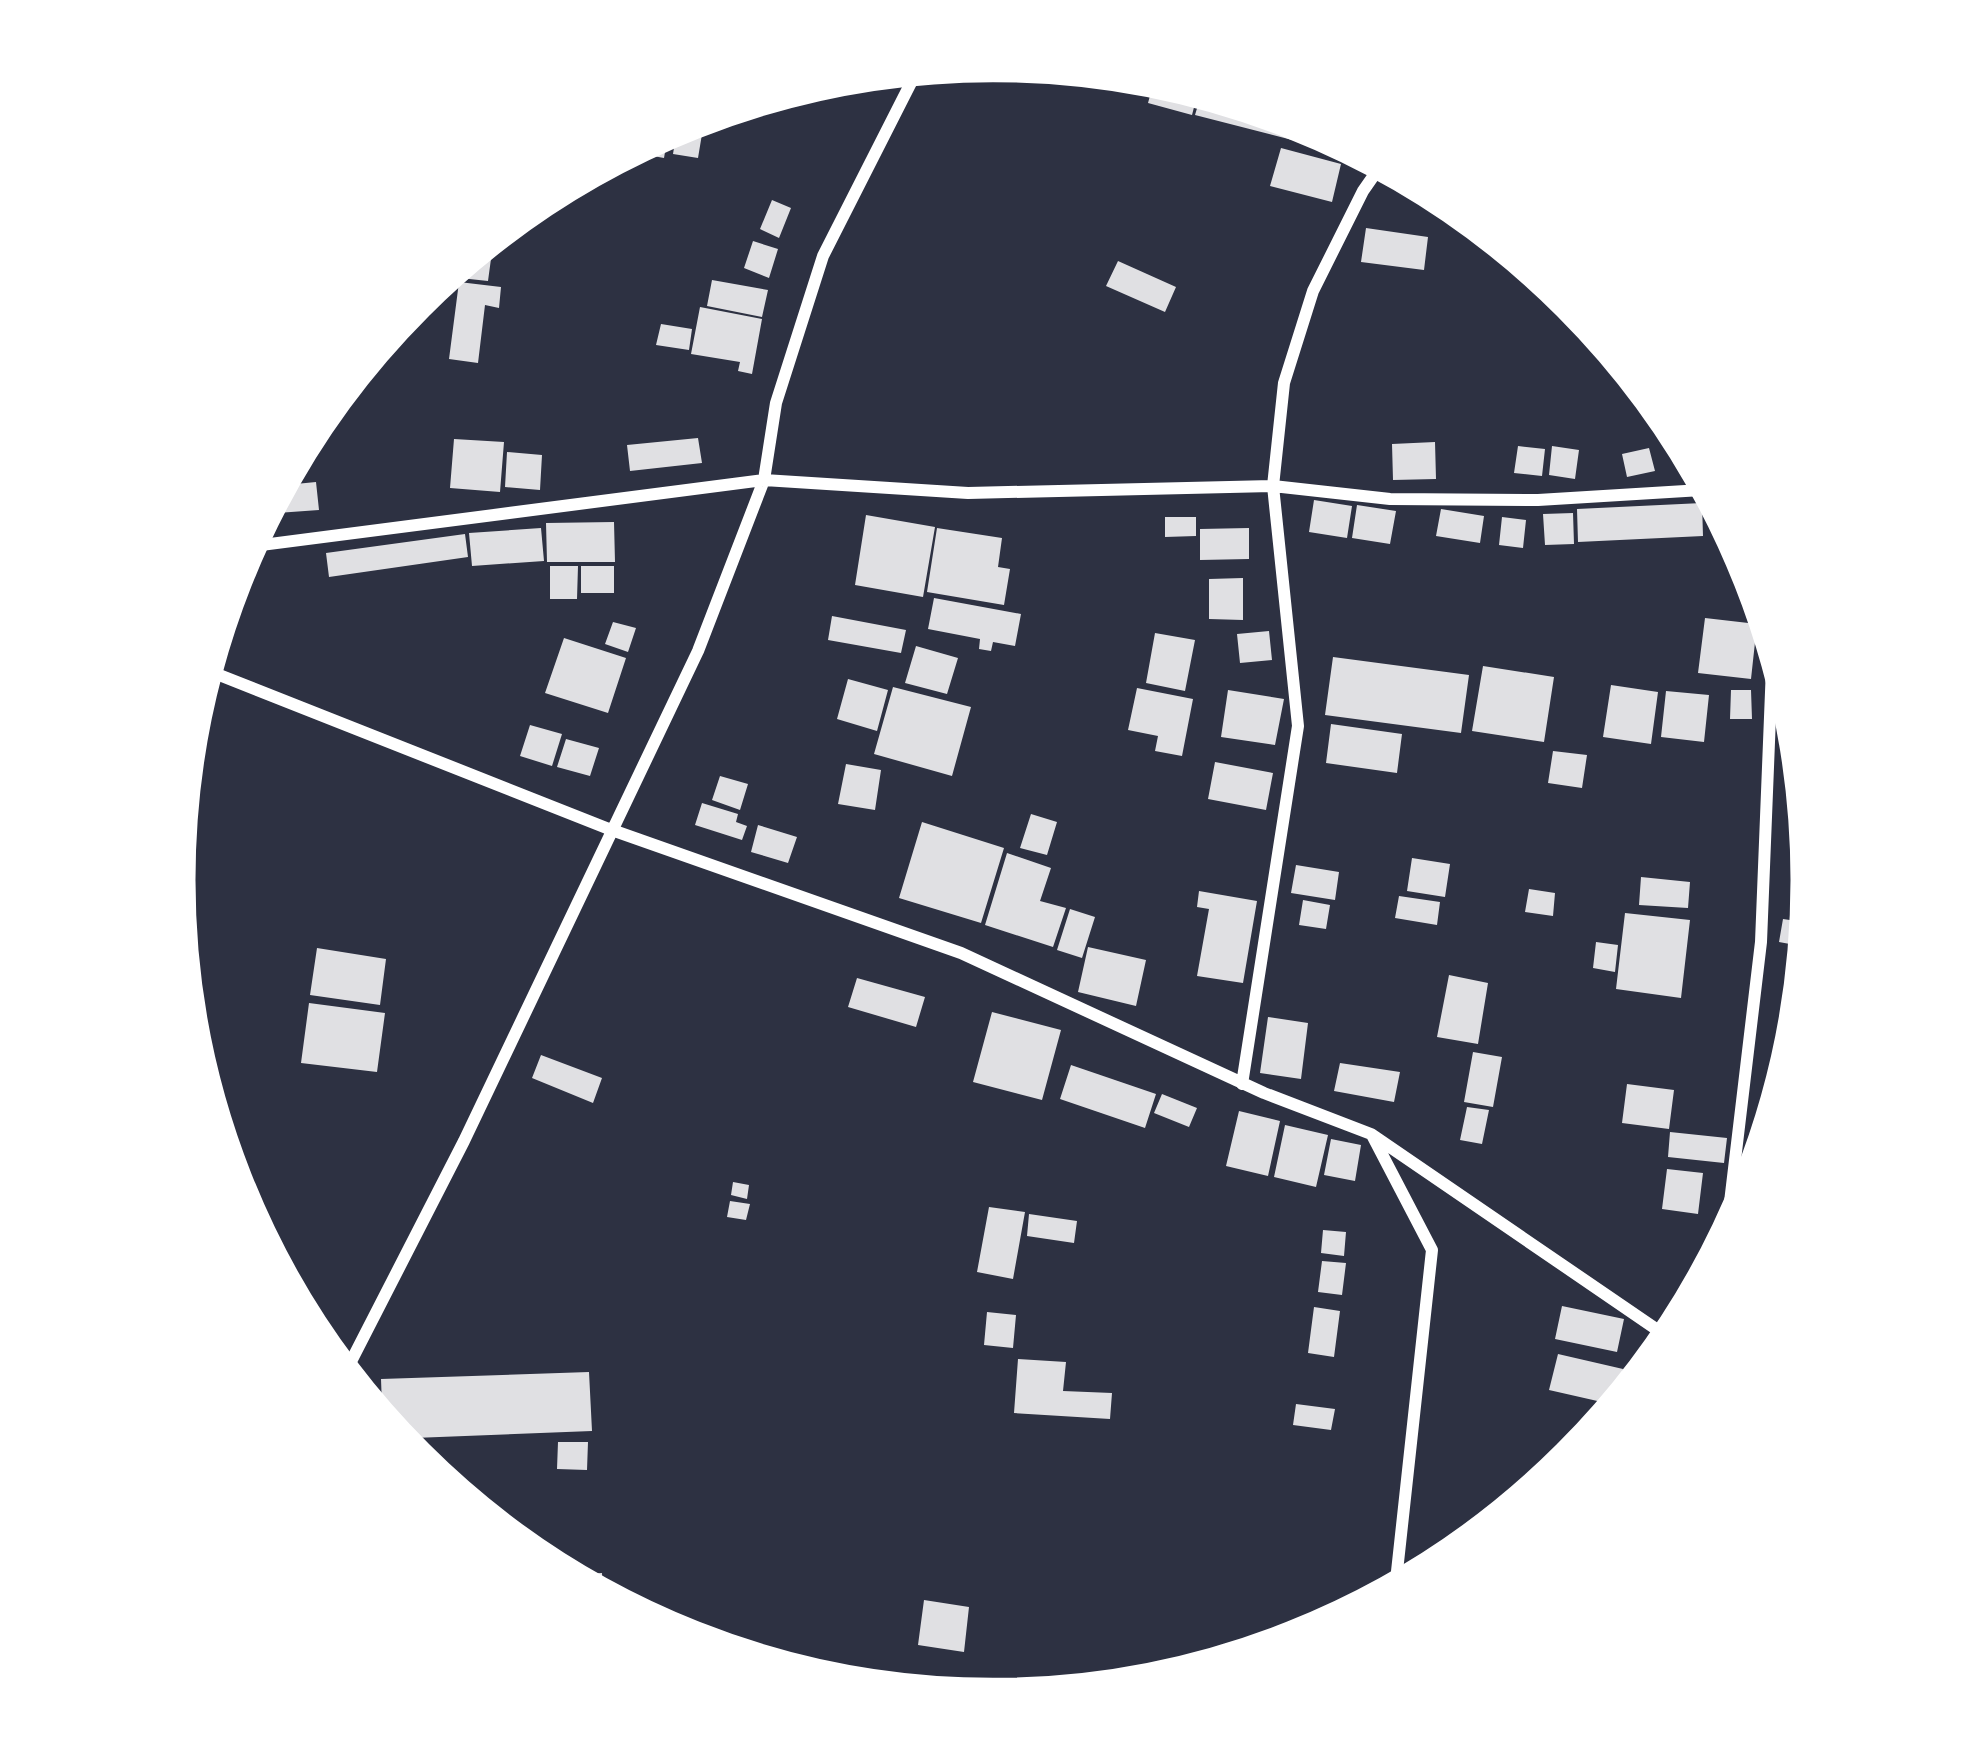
<svg xmlns="http://www.w3.org/2000/svg" width="1988" height="1761" viewBox="0 0 1988 1761" font-family="'Public Sans',sans-serif">
	<style>
		.building { fill: #e0e0e3 }
		.lines { fill: none; stroke-linecap: round; stroke-linejoin: round }
		.minor { stroke: #fff; stroke-width: 12 }
		.rim { fill: none; stroke: #fff; stroke-width: 15 }
	</style>
	<rect width="100%" height="100%" fill="#2d3142"/>
	<path class="building" d="M 1014,58 L 1014,56 L 1122,67 L 1115,89 Z
		M 1157,70 L 1200,84 L 1192,115 L 1148,103 Z
		M 1204,85 L 1311,117 L 1362,144 L 1358,157 L 1195,115 Z
		M 659,127 L 669,129 L 664,158 L 631,152 L 633,141 Z
		M 677,129 L 702,134 L 698,158 L 673,154 Z
		M 1281,148 L 1341,164 L 1332,202 L 1270,186 Z
		M 772,200 L 791,208 L 779,238 L 760,229 Z
		M 1366,228 L 1428,237 L 1424,270 L 1361,262 Z
		M 753,241 L 778,249 L 769,278 L 744,268 Z
		M 475,242 L 493,244 L 488,281 L 460,278 L 464,251 Z
		M 1118,261 L 1176,287 L 1165,312 L 1106,286 Z
		M 712,280 L 768,290 L 762,317 L 707,306 Z
		M 459,282 L 501,287 L 499,308 L 485,305 L 478,363 L 449,359 Z
		M 700,307 L 762,319 L 752,374 L 738,371 L 740,362 L 691,354 Z
		M 661,324 L 692,329 L 689,350 L 656,345 Z
		M 698,438 L 702,463 L 630,471 L 627,445 Z
		M 454,439 L 504,442 L 500,492 L 450,488 Z
		M 1435,442 L 1436,479 L 1393,480 L 1392,444 Z
		M 1518,446 L 1545,449 L 1542,476 L 1514,473 Z
		M 1552,446 L 1579,450 L 1575,479 L 1549,475 Z
		M 1649,448 L 1655,471 L 1627,477 L 1622,454 Z
		M 507,452 L 542,455 L 540,490 L 505,487 Z
		M 316,482 L 319,510 L 277,513 L 275,486 Z
		M 1314,500 L 1352,506 L 1347,538 L 1309,532 Z
		M 1702,503 L 1703,536 L 1578,542 L 1577,509 Z
		M 1357,505 L 1396,511 L 1390,544 L 1352,538 Z
		M 1441,509 L 1484,516 L 1480,543 L 1436,536 Z
		M 1573,513 L 1574,544 L 1545,545 L 1543,514 Z
		M 866,515 L 935,527 L 923,597 L 855,585 Z
		M 1165,517 L 1196,517 L 1196,536 L 1165,537 Z
		M 1502,517 L 1526,520 L 1523,548 L 1499,545 Z
		M 614,522 L 615,562 L 547,562 L 546,523 Z
		M 541,528 L 544,561 L 472,566 L 469,533 Z
		M 937,528 L 1002,538 L 998,567 L 1010,569 L 1004,605 L 927,592 Z
		M 1249,528 L 1249,559 L 1200,560 L 1200,529 Z
		M 465,534 L 468,557 L 329,577 L 326,553 Z
		M 550,566 L 578,566 L 577,599 L 550,599 Z
		M 581,566 L 614,566 L 614,593 L 581,593 Z
		M 1243,578 L 1243,620 L 1209,619 L 1209,579 Z
		M 934,598 L 1021,614 L 1015,646 L 993,642 L 991,651 L 979,649 L 980,639 L 928,629 Z
		M 832,616 L 906,630 L 901,653 L 828,640 Z
		M 1705,618 L 1757,624 L 1751,679 L 1698,673 Z
		M 613,622 L 636,628 L 628,652 L 605,644 Z
		M 1269,631 L 1272,660 L 1240,663 L 1237,634 Z
		M 1155,633 L 1195,640 L 1185,691 L 1146,683 Z
		M 564,638 L 626,658 L 608,713 L 545,693 Z
		M 916,646 L 958,658 L 947,694 L 905,683 Z
		M 1333,657 L 1469,675 L 1461,733 L 1325,715 Z
		M 1483,666 L 1554,677 L 1544,742 L 1472,731 Z
		M 848,679 L 888,690 L 877,731 L 837,719 Z
		M 1611,685 L 1658,692 L 1651,744 L 1603,737 Z
		M 893,687 L 971,707 L 952,776 L 874,754 Z
		M 1137,688 L 1193,699 L 1182,756 L 1155,751 L 1158,736 L 1128,730 Z
		M 1228,690 L 1284,699 L 1275,745 L 1221,737 Z
		M 1731,690 L 1751,690 L 1752,719 L 1730,719 Z
		M 1666,691 L 1709,695 L 1704,742 L 1661,737 Z
		M 1331,724 L 1402,734 L 1397,773 L 1326,763 Z
		M 530,725 L 562,734 L 552,766 L 520,756 Z
		M 566,739 L 599,748 L 590,776 L 557,767 Z
		M 1553,751 L 1587,755 L 1582,788 L 1548,783 Z
		M 1215,762 L 1273,773 L 1266,810 L 1208,799 Z
		M 846,764 L 881,770 L 875,810 L 838,804 Z
		M 720,776 L 748,784 L 740,810 L 712,800 Z
		M 702,803 L 738,814 L 736,822 L 747,826 L 742,840 L 695,825 Z
		M 1031,814 L 1057,822 L 1047,855 L 1020,848 Z
		M 922,822 L 1004,848 L 981,923 L 899,898 Z
		M 758,825 L 797,837 L 788,863 L 751,852 Z
		M 1007,853 L 1051,868 L 1040,901 L 1066,908 L 1053,947 L 985,925 Z
		M 1412,858 L 1450,864 L 1445,897 L 1407,891 Z
		M 1296,865 L 1339,872 L 1335,900 L 1291,893 Z
		M 1641,877 L 1690,882 L 1688,908 L 1639,905 Z
		M 1529,889 L 1555,893 L 1553,916 L 1525,912 Z
		M 1199,891 L 1257,901 L 1243,983 L 1197,976 L 1209,909 L 1197,907 Z
		M 1399,896 L 1440,902 L 1437,925 L 1395,918 Z
		M 1303,900 L 1330,905 L 1326,929 L 1299,925 Z
		M 1070,909 L 1095,917 L 1082,958 L 1057,950 Z
		M 1625,913 L 1690,920 L 1681,998 L 1616,989 Z
		M 1783,919 L 1810,923 L 1806,947 L 1779,942 Z
		M 1596,942 L 1618,945 L 1615,972 L 1593,968 Z
		M 1088,947 L 1146,960 L 1136,1006 L 1078,992 Z
		M 317,948 L 386,959 L 380,1005 L 310,995 Z
		M 1449,975 L 1488,983 L 1478,1044 L 1437,1037 Z
		M 857,978 L 925,997 L 916,1027 L 848,1007 Z
		M 1787,982 L 1810,985 L 1805,1030 L 1780,1026 Z
		M 309,1003 L 385,1013 L 377,1072 L 301,1063 Z
		M 992,1012 L 1061,1030 L 1042,1100 L 973,1082 Z
		M 1268,1017 L 1308,1023 L 1301,1079 L 1260,1073 Z
		M 1473,1052 L 1502,1057 L 1493,1107 L 1464,1102 Z
		M 541,1055 L 602,1078 L 593,1103 L 532,1078 Z
		M 1340,1063 L 1400,1072 L 1394,1102 L 1334,1091 Z
		M 1071,1065 L 1156,1094 L 1145,1128 L 1060,1099 Z
		M 1627,1084 L 1674,1090 L 1669,1129 L 1622,1123 Z
		M 1162,1094 L 1197,1108 L 1189,1127 L 1154,1113 Z
		M 1777,1102 L 1786,1104 L 1773,1146 L 1770,1145 Z
		M 1467,1107 L 1489,1110 L 1482,1144 L 1460,1140 Z
		M 1239,1111 L 1280,1121 L 1268,1176 L 1226,1166 Z
		M 1285,1125 L 1328,1135 L 1316,1187 L 1274,1177 Z
		M 1670,1132 L 1727,1138 L 1724,1163 L 1668,1157 Z
		M 1331,1139 L 1361,1145 L 1355,1181 L 1324,1175 Z
		M 1667,1169 L 1703,1173 L 1698,1214 L 1662,1209 Z
		M 733,1182 L 749,1185 L 747,1199 L 731,1195 Z
		M 730,1201 L 750,1204 L 746,1220 L 727,1217 Z
		M 989,1207 L 1025,1212 L 1013,1279 L 977,1272 Z
		M 1029,1214 L 1077,1221 L 1074,1243 L 1027,1236 Z
		M 1323,1230 L 1346,1232 L 1344,1256 L 1321,1253 Z
		M 1322,1261 L 1346,1263 L 1342,1295 L 1318,1292 Z
		M 1562,1306 L 1624,1319 L 1617,1352 L 1555,1339 Z
		M 1314,1307 L 1340,1311 L 1334,1357 L 1308,1353 Z
		M 987,1312 L 1016,1315 L 1013,1348 L 984,1345 Z
		M 1558,1354 L 1623,1369 L 1615,1405 L 1549,1390 Z
		M 1018,1359 L 1066,1362 L 1063,1391 L 1112,1393 L 1110,1419 L 1014,1413 Z
		M 589,1372 L 592,1431 L 388,1439 L 383,1433 L 381,1379 Z
		M 1296,1404 L 1335,1409 L 1331,1430 L 1293,1425 Z
		M 558,1442 L 588,1442 L 587,1470 L 557,1469 Z
		M 1460,1531 L 1480,1546 L 1461,1561 L 1445,1550 Z
		M 602,1573 L 603,1604 L 548,1575 Z
		M 924,1600 L 969,1607 L 964,1652 L 918,1645 Z"/>
	<g class="lines">
		<path class="minor" d="M 239,548 L 764,480 L 968,493 L 1273,486 L 1390,499 L 1538,500 L 1718,489
			M 199,667 L 609,829 L 961,953 L 1264,1093 L 1371,1134 L 1678,1344
			M 1242,1084 L 1298,726 L 1273,486 L 1284,383 L 1313,291 L 1363,191 L 1386,158
			M 1372,1135 L 1432,1250 L 1394,1599
			M 1723,1261 L 1761,942 L 1774,617
			M 341,1381 L 464,1141 L 698,651 L 764,480 L 776,403 L 823,256 L 922,61"/>
	</g>
	<path d="M0 0H1988V1761H0ZM188 880a805 805 0 1 1 1610 0a805 805 0 1 1-1610 0Z" fill="#fff" fill-rule="evenodd"/>
	<path class="rim" d="M188 880a805 805 0 1 1 1610 0a805 805 0 1 1-1610 0Z"/>
</svg>
